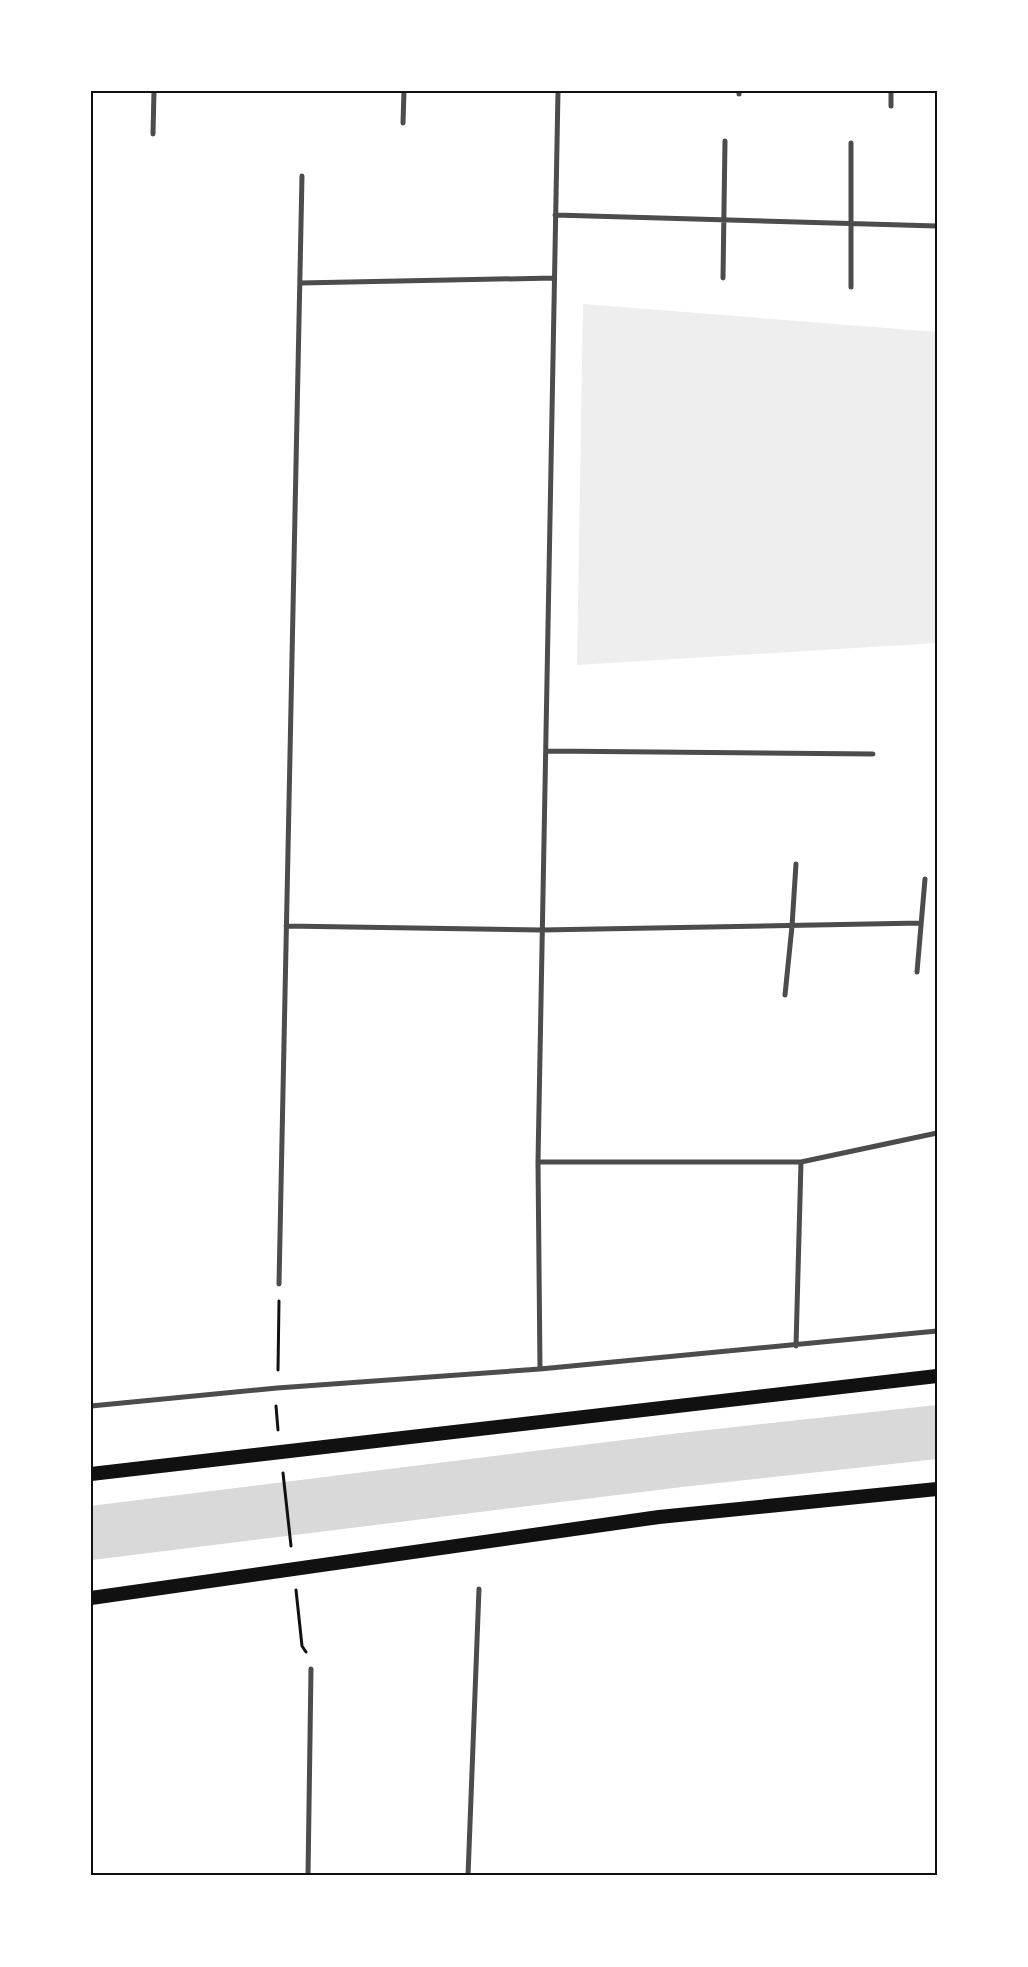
<svg xmlns="http://www.w3.org/2000/svg" width="1028" height="1967" viewBox="0 0 1028 1967" font-family="Commissioner,sans-serif">
	<style>
		.green { fill: #eee }
		.lines { fill: none; stroke-linecap: round; stroke-linejoin: round }
		.river { stroke: #d9d9d9; stroke-width: 54 }
		.path { stroke: #111; stroke-width: 3 }
		.minor { stroke: #4c4c4c; stroke-width: 5 }
		.trunk { stroke: #111; stroke-width: 14 }
		.neatline { fill: none; stroke: #111; stroke-width: 2 }
	</style>
	<rect width="100%" height="100%" fill="#fff"/>
	<path class="green" d="M 583,304 L 937,332 L 937,643 L 577,665 Z"/>
	<g class="lines">
		<path class="river" d="M 91,1533 L 681,1460 L 937,1432"/>
		<path class="path" d="M 278,1370 L 279,1301
			M 276,1406 L 278,1430
			M 283,1473 L 291,1546
			M 296,1590 L 302,1646 L 306,1652"/>
		<path class="minor" d="M 739,94 L 739,91
			M 891,106 L 891,91
			M 403,123 L 404,91
			M 153,134 L 154,91
			M 851,143 L 851,287
			M 555,215 L 937,226
			M 723,278 L 725,141
			M 300,283 L 554,278
			M 546,751 L 873,754
			M 286,926 L 542,930 L 921,923
			M 917,972 L 925,879
			M 785,995 L 792,926 L 796,864
			M 538,1162 L 801,1162 L 937,1133
			M 279,1284 L 302,176
			M 796,1346 L 801,1162
			M 540,1369 L 538,1162 L 558,91
			M 91,1406 L 277,1388 L 540,1369 L 937,1331
			M 308,1876 L 311,1669
			M 468,1876 L 479,1589"/>
		<path class="trunk" d="M 91,1474 L 937,1376
			M 91,1598 L 659,1517 L 937,1489"/>
	</g>
	<rect width="1028" height="1967" fill="none" stroke="#ffffff" stroke-width="185"/>
	<rect x="92" y="92" width="844" height="1782" class="neatline"/>
</svg>
